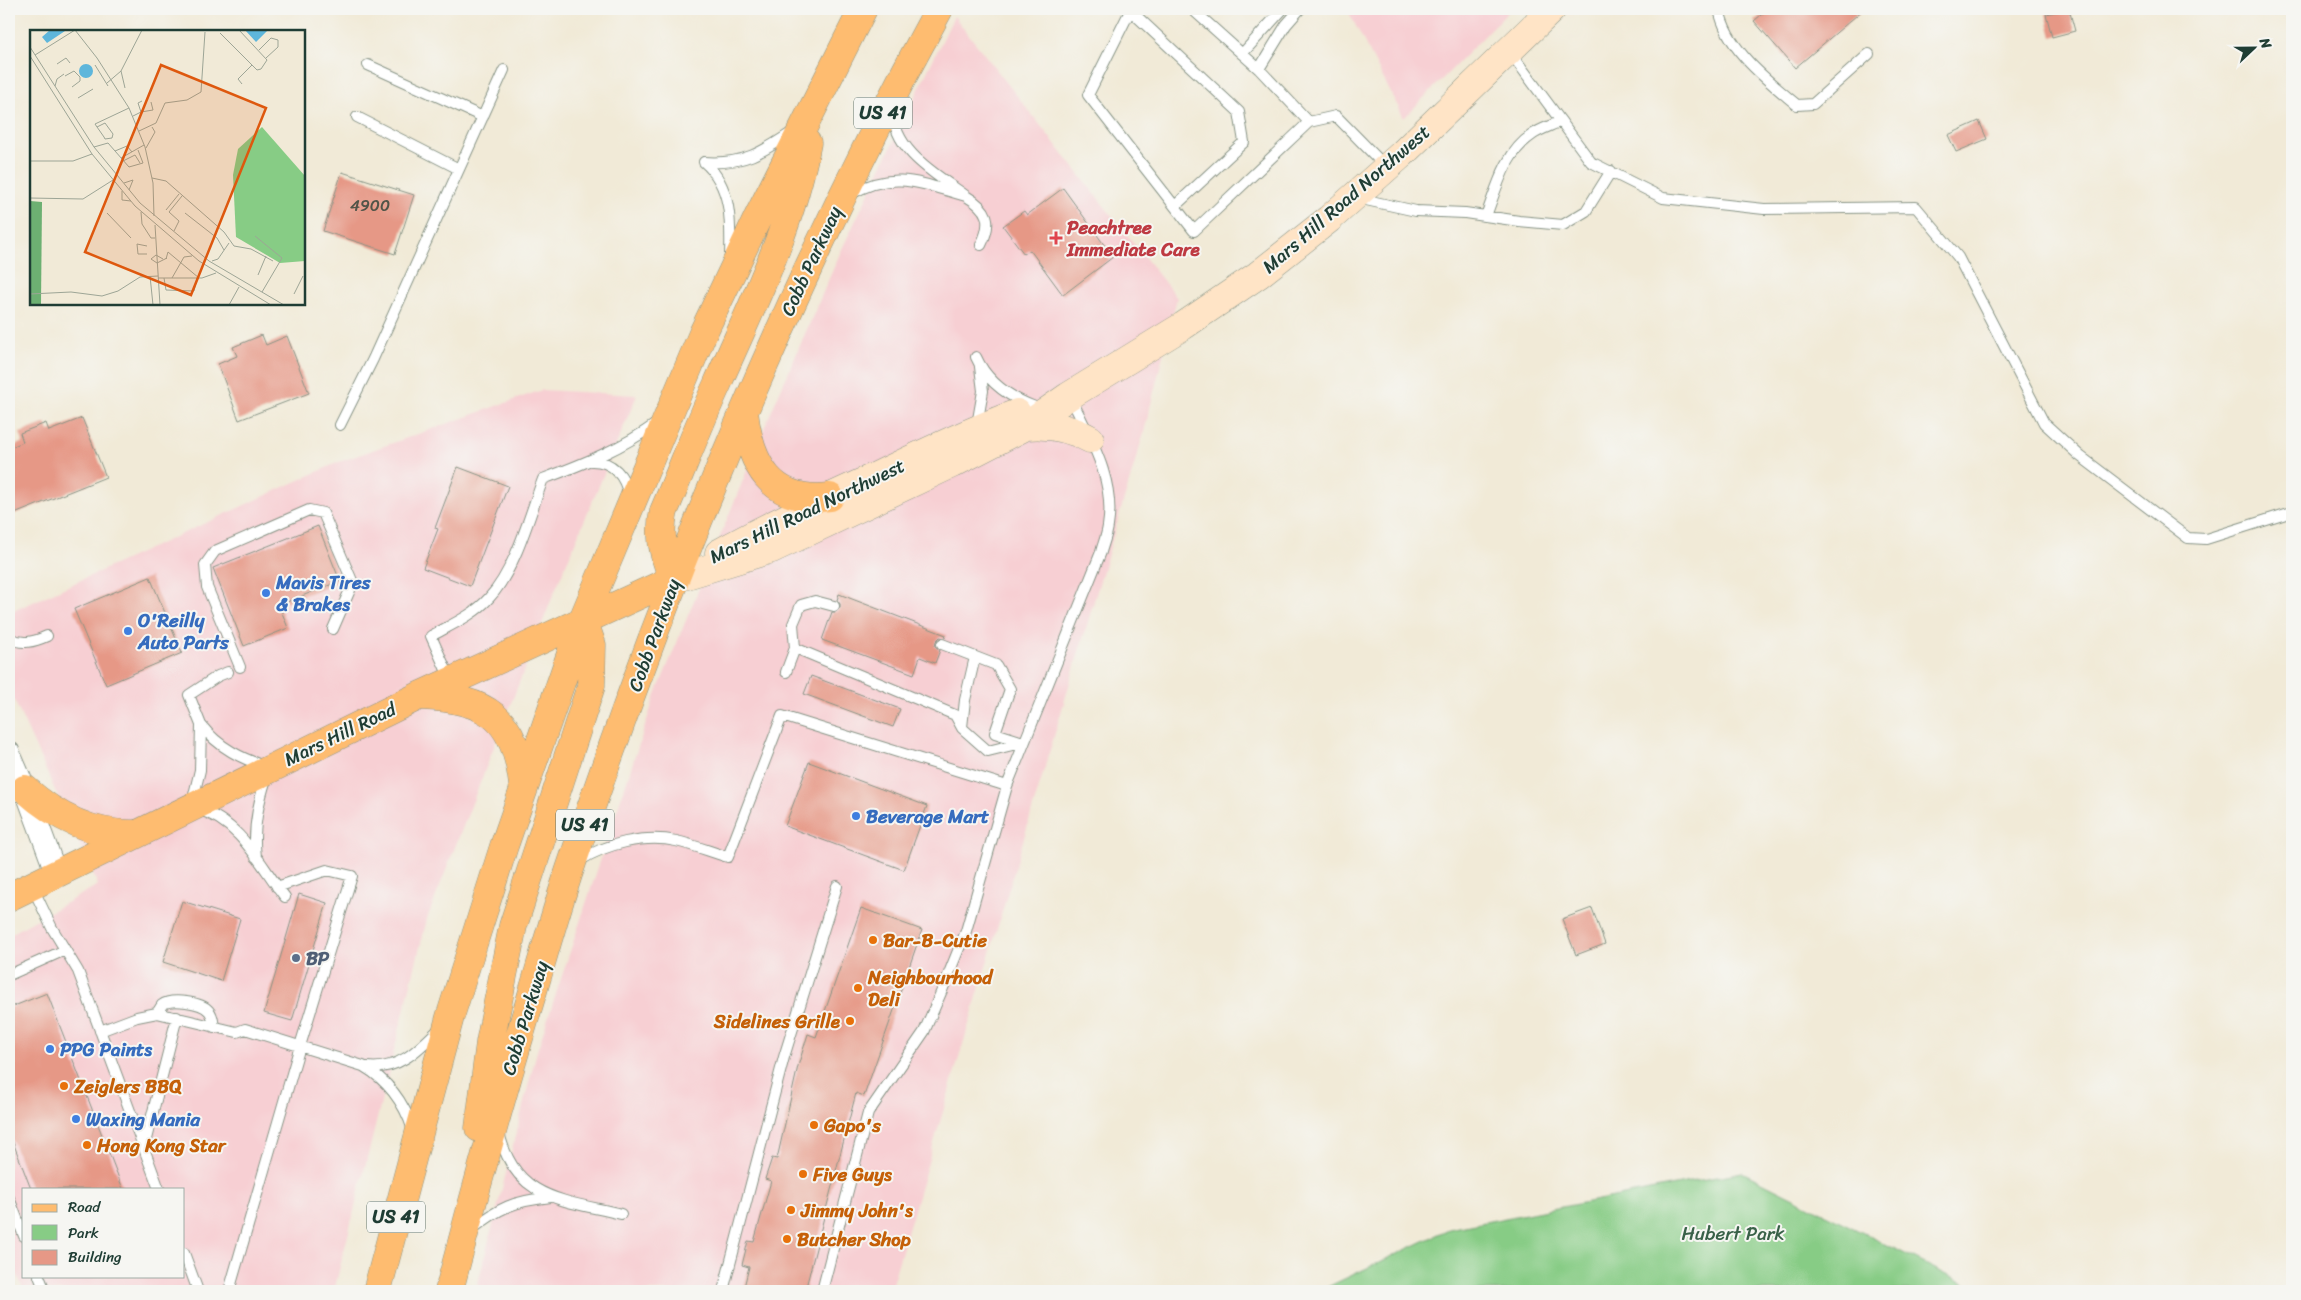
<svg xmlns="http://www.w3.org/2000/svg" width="2301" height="1300" viewBox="0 0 2301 1300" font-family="Sriracha,sans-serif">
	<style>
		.built { fill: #f7cfd3; fill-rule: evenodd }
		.green { fill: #87cc85; stroke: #53845c }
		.building { fill: #e69886 }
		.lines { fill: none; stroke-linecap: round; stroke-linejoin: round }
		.lane-casing { stroke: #889486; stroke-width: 12 }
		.street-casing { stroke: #889486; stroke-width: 23 }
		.secondary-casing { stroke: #889486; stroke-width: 29 }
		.primary-casing { stroke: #889486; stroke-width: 29 }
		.lane { stroke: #fff; stroke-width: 10 }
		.street { stroke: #fff; stroke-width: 21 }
		.secondary { stroke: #ffe4c6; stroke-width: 28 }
		.primary { stroke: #febc70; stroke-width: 28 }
		.health-dot { fill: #e0444e; stroke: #f6f6f2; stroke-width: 2 }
		.shop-dot { fill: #3f7fe0; stroke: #f6f6f2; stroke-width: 2 }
		.food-dot { fill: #e8710a; stroke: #f6f6f2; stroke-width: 2 }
		.service-dot { fill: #5c6f8a; stroke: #f6f6f2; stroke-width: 2 }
		.labels { text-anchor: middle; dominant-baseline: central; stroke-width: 4; stroke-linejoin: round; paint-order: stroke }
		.number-label { font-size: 16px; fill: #515448 }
		.shield { fill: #f6f6f2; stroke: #60746d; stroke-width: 1 }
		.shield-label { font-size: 18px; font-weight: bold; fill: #1f3d34 }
		.street-label { font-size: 19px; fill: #1f3d34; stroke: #f6f6f2 }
		.health-label { font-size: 19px; font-weight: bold; fill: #be3a42; stroke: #f6f6f2; text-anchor: start }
		.shop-label { font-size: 19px; font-weight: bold; fill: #366cbe; stroke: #f6f6f2; text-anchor: start }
		.food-label { font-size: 19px; font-weight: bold; fill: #c56008; stroke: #f6f6f2; text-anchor: start }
		.service-label { font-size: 19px; font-weight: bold; fill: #4e5e75; stroke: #f6f6f2; text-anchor: start }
		.park-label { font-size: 19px; fill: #396148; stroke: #f6f6f2 }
		.inset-road { fill: none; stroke: #9da596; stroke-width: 1 }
		.view { fill: #de580e; fill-opacity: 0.15; stroke: #de580e; stroke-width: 2.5 }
		.inset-edge { fill: none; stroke: #1f3d34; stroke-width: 2.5 }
	</style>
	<rect width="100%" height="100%" fill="#f6f6f2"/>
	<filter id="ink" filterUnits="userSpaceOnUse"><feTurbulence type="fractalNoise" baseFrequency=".02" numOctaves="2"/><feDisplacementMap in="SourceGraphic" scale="10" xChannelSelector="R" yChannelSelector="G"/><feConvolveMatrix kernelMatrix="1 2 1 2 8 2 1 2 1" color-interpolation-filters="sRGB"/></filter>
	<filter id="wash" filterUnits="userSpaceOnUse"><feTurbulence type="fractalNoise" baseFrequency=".0096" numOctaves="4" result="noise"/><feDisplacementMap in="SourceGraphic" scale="20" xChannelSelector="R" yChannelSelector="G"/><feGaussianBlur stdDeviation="1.12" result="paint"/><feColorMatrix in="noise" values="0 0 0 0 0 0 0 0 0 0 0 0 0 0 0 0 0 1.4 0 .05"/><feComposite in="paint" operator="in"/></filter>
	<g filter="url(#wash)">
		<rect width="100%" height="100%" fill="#f1ead7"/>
		<path class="built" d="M 1347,9 L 1511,9 L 1404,118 Z
			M 954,16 L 1177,298 L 1144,432 L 890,1291 L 476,1291 L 537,1051 L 654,699 L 765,426 L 841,251 Z
			M 542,390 L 637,395 L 554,593 L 427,919 L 334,1291 L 24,1291 L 9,1255 L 9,935 L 98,885 L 9,689 L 9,613 L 339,462 ZM 24,1189 L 184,1189 L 184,1276 L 24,1276 Z"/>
		<path class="green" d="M 1742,1172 L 1979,1291 L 1319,1291 L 1449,1229 Z"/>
		<g id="blocks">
			<path class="building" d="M 1768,9 L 1864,9 L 1795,68 L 1754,21 Z
				M 2069,9 L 2075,31 L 2052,37 L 2046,14 Z
				M 1979,121 L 1987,139 L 1956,152 L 1948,135 Z
				M 342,172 L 414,195 L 395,254 L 323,231 Z
				M 1063,188 L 1113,257 L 1063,295 L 1030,250 L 1024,254 L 1003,226 L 1024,211 L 1027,215 Z
				M 262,335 L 266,345 L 287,336 L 309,393 L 239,420 L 218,364 L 237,356 L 233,347 Z
				M 82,418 L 106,477 L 12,515 L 9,506 L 9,448 L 23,442 L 20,433 L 46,423 L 49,431 Z
				M 458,467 L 508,486 L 470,586 L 423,568 L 438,529 L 435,528 Z
				M 318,526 L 340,581 L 279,605 L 288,628 L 244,646 L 213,568 Z
				M 150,577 L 182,653 L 106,685 L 74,609 Z
				M 839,594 L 946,635 L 945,638 L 940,637 L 936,641 L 935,646 L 940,650 L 935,663 L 920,657 L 914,674 L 822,640 L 832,612 L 836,612 L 840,608 L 840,604 L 837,600 Z
				M 811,676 L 900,709 L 893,727 L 804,694 Z
				M 809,762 L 927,806 L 904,870 L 785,826 Z
				M 299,894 L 327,903 L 292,1021 L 264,1013 Z
				M 182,901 L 240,919 L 221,981 L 163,962 Z
				M 861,908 L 922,930 L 864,1096 L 856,1093 L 805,1291 L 743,1291 L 749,1267 L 742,1265 L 748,1241 L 754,1242 L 771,1181 L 765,1179 L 772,1158 L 777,1159 L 798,1066 L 808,1034 L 816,1037 Z
				M 1592,908 L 1605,944 L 1576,955 L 1562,919 Z
				M 47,993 L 123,1189 L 31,1189 L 9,1132 L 9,1008 Z"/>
		</g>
	</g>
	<g filter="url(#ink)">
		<use href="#blocks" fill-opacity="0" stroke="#889486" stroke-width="1"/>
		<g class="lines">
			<defs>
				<path id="lane" d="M 1131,9 L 1088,95 L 1194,231 L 1309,122
					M 1192,9 L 1259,69 L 1309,122 L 1336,116 L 1386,167
					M 1719,9 C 1727,50 1766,79 1797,105 L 1813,104 L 1869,54
					M 1130,10 L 1239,112 L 1244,142 L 1175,206
					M 1510,52 L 1591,162 L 1663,198 L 1764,209 L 1916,207 L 1958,257 L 2044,423 L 2080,456 L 2188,538 L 2206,539 L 2292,512
					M 1242,54 L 1283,9
					M 368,65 L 483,117
					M 1259,69 L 1286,25 L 1300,9
					M 357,117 L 459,169
					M 704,162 C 732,186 731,223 730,256
					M 704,162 C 743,165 763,152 794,131
					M 851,194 C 894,169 922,184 966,196 C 936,174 893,151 893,110
					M 966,196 C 988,209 993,221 981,245
					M 1357,198 L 1416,211 L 1465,213 L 1519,221 L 1563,225 L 1586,211 L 1611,171
					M 1486,216 C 1497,187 1505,153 1532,135 C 1540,129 1551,126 1561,121
					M 976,357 C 987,382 1011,398 1035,407
					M 340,425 L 373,359 L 504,70
					M 977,425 L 983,391 L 980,367
					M 592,461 C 613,461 625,476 629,496
					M 9,638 C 22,645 34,642 47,636
					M 942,644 L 996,665 L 1010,689 L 995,733 L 1023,742
					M 795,648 L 793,624 L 801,605 L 815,601 L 834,606
					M 240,667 L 207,587 L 205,565 L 215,551 L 309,510 L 323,513 L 353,583 L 333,629
					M 786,672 L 795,648 L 955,715 L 962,728 L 988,751 L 1024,742
					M 451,681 L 431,636 C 451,625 474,615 489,598 C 515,571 530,514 543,479 C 583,464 623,448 657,423
					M 201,725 L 189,695 L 218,676 L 228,672
					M 962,727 L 965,700 L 975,657
					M 9,800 L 24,789
					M 192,803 L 200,770 L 201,725 C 219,748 242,759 270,768 C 259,797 252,826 256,857
					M 199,810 C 240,821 261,866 285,897
					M 579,861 C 605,844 645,834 676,841 C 694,845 711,852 728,857 L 782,716 L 1007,786
					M 32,886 L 52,928 L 78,971 L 159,1189
					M 9,975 L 65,950
					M 157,1013 L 162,1005 C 171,998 202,1002 209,1011 C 213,1015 213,1021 214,1027
					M 100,1031 L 137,1017 L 157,1013 L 237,1032 L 245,1029 L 363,1066 C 389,1081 404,1102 413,1130
					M 367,1067 C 399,1071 419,1049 439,1029
					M 499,1132 C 514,1200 564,1200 621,1214
					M 144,1147 L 177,1017
					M 9,1198 L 24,1236
					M 471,1230 C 500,1207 514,1201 551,1197
					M 184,1253 L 198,1291
					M 39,1276 L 45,1291
					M 229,1291 L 300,1046 L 352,876 L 327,870 L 277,887
					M 723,1291 L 784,1057 L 837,886
					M 822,1291 L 868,1113 L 924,1032 L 943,988 L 966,931 L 1007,786 L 1101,552 C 1103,544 1107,535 1108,526 C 1116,480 1089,437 1070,396"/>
				<path id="street" d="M 9,752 L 25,789 L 56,873"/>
				<path id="secondary" d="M 1026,426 C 1049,424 1069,427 1090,439
					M 719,553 C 769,525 821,501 874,477 C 921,454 968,432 1017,413
					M 674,579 L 772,549 L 952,464 L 1026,426 L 1069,396 L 1183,326 L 1258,275 L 1329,219 L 1402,154 L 1552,9"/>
				<path id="primary" d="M 744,412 C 750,464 771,504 830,497
					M 674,579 C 663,557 658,535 664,511 C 682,469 698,426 717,385 C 752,306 791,228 807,143
					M 421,696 C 488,699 515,717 523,785
					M 25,789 C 56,817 92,835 134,834
					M 9,897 L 419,696 L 674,579
					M 479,1128 L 490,1042 L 513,926 L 591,686 L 592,645 L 583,619
					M 377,1291 L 450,1017 L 504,846 L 583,619 L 703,333 L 759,215 L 863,9
					M 449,1291 C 475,1191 503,1091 533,991 C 545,950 557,907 571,866 C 670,571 790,282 939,9"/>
			</defs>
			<use href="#lane" class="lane-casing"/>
			<use href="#street" class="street-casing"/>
			<use href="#secondary" class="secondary-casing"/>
			<use href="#primary" class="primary-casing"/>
			<use href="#lane" class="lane"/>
			<use href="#street" class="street"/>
			<use href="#secondary" class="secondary"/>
			<use href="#primary" class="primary"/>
		</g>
	</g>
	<path class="health-dot" d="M1053.5 230.5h5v5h5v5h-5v5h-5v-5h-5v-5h5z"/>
	<g class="shop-dot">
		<circle cx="266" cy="593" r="5"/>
		<circle cx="128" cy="631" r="5"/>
		<circle cx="856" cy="816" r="5"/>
		<circle cx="50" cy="1049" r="5"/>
		<circle cx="76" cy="1119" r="5"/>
	</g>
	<g class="food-dot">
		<circle cx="873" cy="940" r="5"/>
		<circle cx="858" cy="988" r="5"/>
		<circle cx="850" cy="1021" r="5"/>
		<circle cx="64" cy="1086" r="5"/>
		<circle cx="814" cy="1125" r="5"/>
		<circle cx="87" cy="1145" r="5"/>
		<circle cx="803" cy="1174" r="5"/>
		<circle cx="791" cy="1210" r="5"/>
		<circle cx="787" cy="1239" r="5"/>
	</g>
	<circle class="service-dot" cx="296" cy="958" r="5"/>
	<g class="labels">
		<g class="number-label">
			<text x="370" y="205">4900</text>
		</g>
		<g class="shield">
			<rect x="854" y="97.5" width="58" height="31" rx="4"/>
			<rect x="556" y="809.5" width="58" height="31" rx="4"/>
			<rect x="367" y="1201.5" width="58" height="31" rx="4"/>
		</g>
		<g class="shield-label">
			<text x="883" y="113">US 41</text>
			<text x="585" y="825">US 41</text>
			<text x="396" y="1217">US 41</text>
		</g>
		<g class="street-label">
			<text transform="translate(1346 199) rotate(-41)">Mars Hill Road Northwest</text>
			<text transform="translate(811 261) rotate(-65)">Cobb Parkway</text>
			<text transform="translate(807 511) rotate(-26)">Mars Hill Road Northwest</text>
			<text transform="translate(654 635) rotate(-70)">Cobb Parkway</text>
			<text transform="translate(340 734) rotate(-26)">Mars Hill Road</text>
			<text transform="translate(525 1018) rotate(-73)">Cobb Parkway</text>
		</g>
		<g class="health-label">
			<text x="1067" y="227">Peachtree<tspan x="1067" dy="22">Immediate Care</tspan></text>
		</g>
		<g class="shop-label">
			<text x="276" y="582">Mavis Tires<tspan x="276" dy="22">&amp; Brakes</tspan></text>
			<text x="138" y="620">O'Reilly<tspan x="138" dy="22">Auto Parts</tspan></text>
			<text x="866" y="816">Beverage Mart</text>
			<text x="60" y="1049">PPG Paints</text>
			<text x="86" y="1119">Waxing Mania</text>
		</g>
		<g class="food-label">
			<text x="883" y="940">Bar-B-Cutie</text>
			<text x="868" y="977">Neighbourhood<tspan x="868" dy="22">Deli</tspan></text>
			<text x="840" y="1021" text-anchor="end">Sidelines Grille</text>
			<text x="74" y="1086">Zeiglers BBQ</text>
			<text x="824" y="1125">Gapo's</text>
			<text x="97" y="1145">Hong Kong Star</text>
			<text x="813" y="1174">Five Guys</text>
			<text x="801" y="1210">Jimmy John's</text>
			<text x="797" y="1239">Butcher Shop</text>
		</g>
		<g class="service-label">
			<text x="306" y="958">BP</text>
		</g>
		<g class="park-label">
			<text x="1733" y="1233">Hubert Park</text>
		</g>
	</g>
	<g transform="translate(30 30)">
		<rect width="275" height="275" fill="#f1ead7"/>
		<path d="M 232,97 L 275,146 L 275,231 L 250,233 L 206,207 L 203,145 L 208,119 Z" fill="#87cc85"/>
		<path d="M 0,171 L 12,172 L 11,275 L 0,275 Z" fill="#6db072"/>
		<path d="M 20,0 L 34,0 L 35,1 L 17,13 L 12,7 ZM 215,0 L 238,0 L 226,12 ZM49 41a7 7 0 1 1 14 0a7 7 0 1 1-14 0Z" fill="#5eb6db"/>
		<path class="inset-road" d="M 124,0 L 192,0M 190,3 L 227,40 L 231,39 L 237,30 L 209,0M 0,17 L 64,117 L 110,173 L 179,231 L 254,275M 229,20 L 241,8 L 248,10 L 248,17 L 236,28M 5,25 L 45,0 L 67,28 L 99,78 L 115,117 L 123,153 L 124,186M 0,26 L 62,124 L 105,176 L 169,231 L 241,275M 27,34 L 36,28 L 40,33M 65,35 L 78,56M 91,41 L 95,58M 35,46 L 44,41 L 50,47 L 50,51 L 42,57M 77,53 L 91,41 L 112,0M 212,54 L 208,49 L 222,35M 25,56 L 27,49 L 34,44M 48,68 L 63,59M 111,82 L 123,80 L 121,72M 103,86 L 111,82 L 108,73 L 112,71M 67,97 L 75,93 L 83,104 L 82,108 L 75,109 L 74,107 L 67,97 L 65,94 L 99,78M 109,101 L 126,93 L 135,73 L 157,70 L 171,62 L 175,2M 64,117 L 78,113 L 99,137 L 113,133 L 108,120M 116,118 L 125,102 L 122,97M 85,121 L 97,116 L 102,122M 91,128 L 114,115M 0,131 L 43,131 L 62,124M 93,131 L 105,125 L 110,133M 122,148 L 136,151 L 194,202 L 204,216 L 221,219 L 243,231M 94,153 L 103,150 L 99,160M 92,161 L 92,170 L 101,171M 0,168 L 53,169 L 83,150M 136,180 L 149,164M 111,182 L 112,194 L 121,208 L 125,208M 77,183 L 101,208M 155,183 L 187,208 L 194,220M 125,195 L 130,275M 144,201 L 149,191 L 139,182 L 152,166M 225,206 L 252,228 L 232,262M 117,216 L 107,214 L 108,224 L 117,224M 133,229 L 126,225 L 121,229 L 127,233 L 137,228M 136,229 L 138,222 L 169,248M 182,231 L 188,229 L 199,213M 228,245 L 236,226M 120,246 L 123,275M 128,248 L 172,248 L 186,243M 134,248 L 136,260 L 164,261 L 167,248M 142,248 L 154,227 L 162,226M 0,264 L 41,262 L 72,266 L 88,261 L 110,247 L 128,246M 264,264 L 273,246M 199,275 L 209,257"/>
		<path class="view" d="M 131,35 L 236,78 L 161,265 L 55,222 Z"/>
		<rect width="275" height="275" class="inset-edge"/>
	</g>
	<rect width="2301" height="1300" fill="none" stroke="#f6f6f2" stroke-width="30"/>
	<rect x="22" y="1188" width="162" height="90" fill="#f6f6f2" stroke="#a0aca6"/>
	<rect x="32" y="1204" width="25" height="8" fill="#febc70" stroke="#a0aca6"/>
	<text x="68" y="1212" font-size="15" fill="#1f3d34">Road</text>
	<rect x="32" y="1225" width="25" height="15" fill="#87cc85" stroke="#a0aca6"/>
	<text x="68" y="1238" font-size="15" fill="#1f3d34">Park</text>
	<rect x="32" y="1250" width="25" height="15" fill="#e69886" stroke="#a0aca6"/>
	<text x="68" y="1262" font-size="15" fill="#1f3d34">Building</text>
	<g transform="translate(2254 48) rotate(68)" stroke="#f6f6f2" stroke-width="4" paint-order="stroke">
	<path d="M0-4L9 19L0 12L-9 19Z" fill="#1f3d34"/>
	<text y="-8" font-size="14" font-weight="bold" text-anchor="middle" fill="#1f3d34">N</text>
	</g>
</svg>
